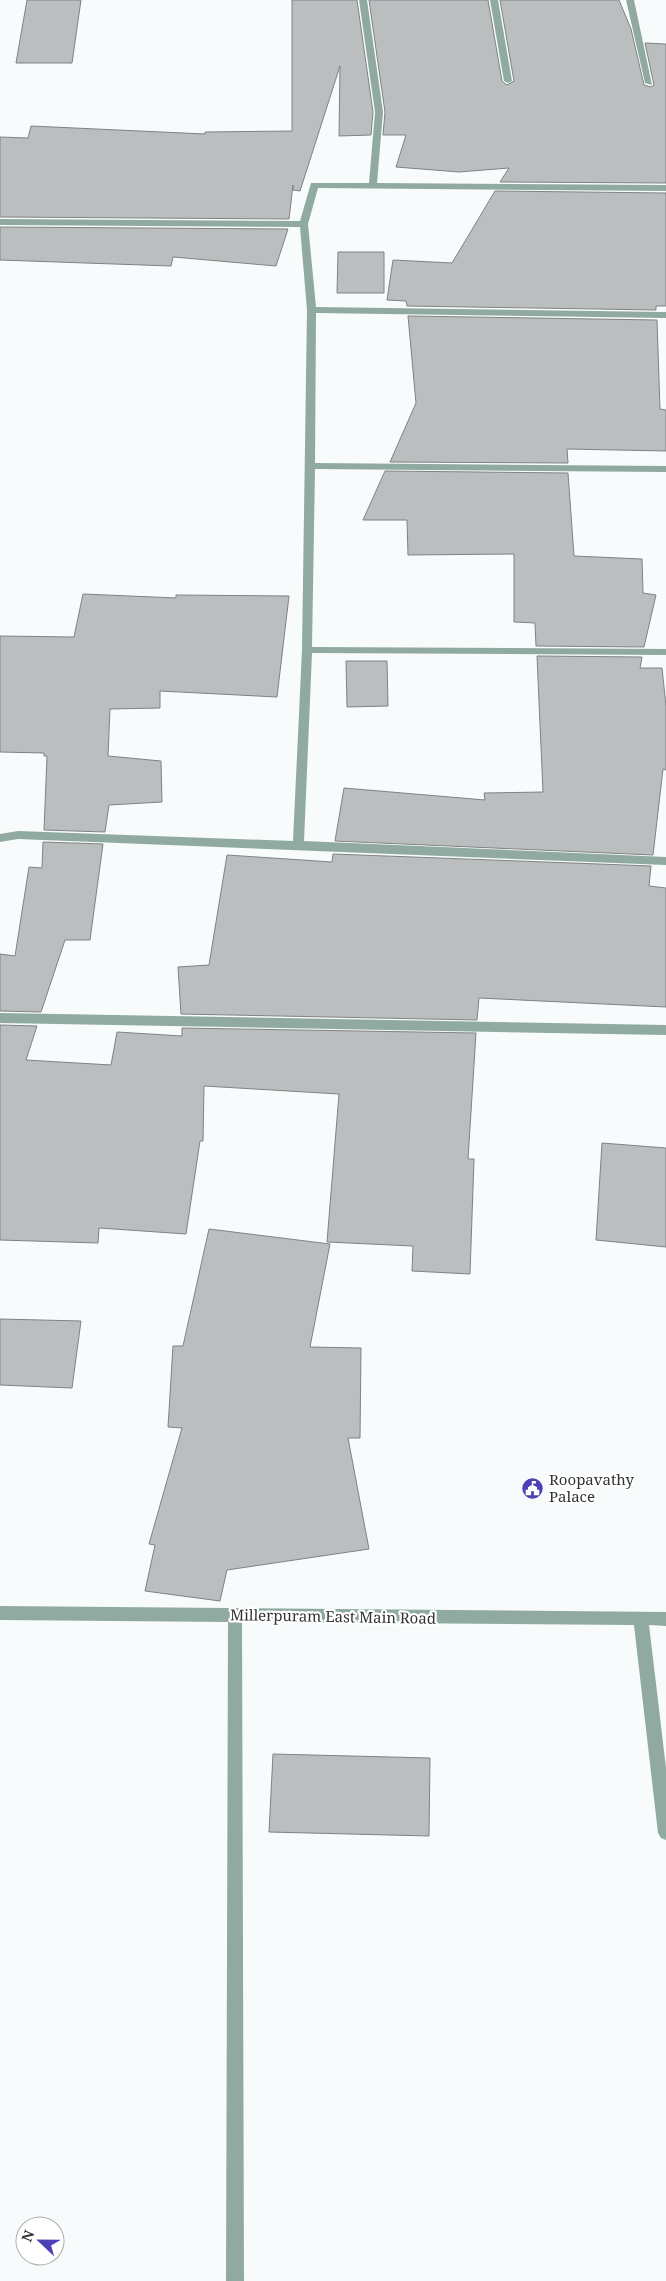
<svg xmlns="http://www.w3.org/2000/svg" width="666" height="2281" viewBox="0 0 666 2281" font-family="'Noto Serif',serif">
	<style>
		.building { fill: #bbbebf; stroke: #7e8282 }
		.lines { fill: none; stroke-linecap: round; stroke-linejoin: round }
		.street { fill: #90aaa1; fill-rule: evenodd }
		.labels { text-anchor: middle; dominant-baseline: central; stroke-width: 4.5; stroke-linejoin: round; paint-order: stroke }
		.poi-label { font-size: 15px; fill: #313232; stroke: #fff; text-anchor: start }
		.street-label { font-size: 15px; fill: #313232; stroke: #fff }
	</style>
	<rect width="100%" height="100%" fill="#f7fbfb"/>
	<path class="building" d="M 27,0 L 81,0 L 72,63 L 16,63 Z
		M 292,0 L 357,0 L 373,112 L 371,135 L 339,136 L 340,66 L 300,191 L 293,190 L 293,185 L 289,219 L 0,217 L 0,137 L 28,138 L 31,126 L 205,134 L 205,132 L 292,131 Z
		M 369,0 L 488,0 L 502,81 L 507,85 L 514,81 L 500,0 L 619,0 L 631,29 L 644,85 L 651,87 L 654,85 L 645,43 L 666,44 L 666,183 L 500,182 L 509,168 L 459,172 L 396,167 L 406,135 L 383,135 L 385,112 Z
		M 495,191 L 666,193 L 666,306 L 656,306 L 656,310 L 407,306 L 406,301 L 387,300 L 393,260 L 452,263 Z
		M 0,227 L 288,229 L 276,266 L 173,257 L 171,266 L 0,260 Z
		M 338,252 L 384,252 L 384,293 L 337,293 Z
		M 408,316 L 657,320 L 660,409 L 666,410 L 666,451 L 567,449 L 568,463 L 390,462 L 416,403 Z
		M 385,471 L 568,473 L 574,556 L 642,559 L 643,593 L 656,595 L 644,647 L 536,646 L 535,623 L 514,622 L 514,554 L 408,555 L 407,520 L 363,520 Z
		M 83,594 L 176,598 L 176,595 L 289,596 L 277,697 L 160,691 L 160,708 L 110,709 L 108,756 L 161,761 L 162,802 L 109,805 L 105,832 L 44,830 L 47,756 L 44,756 L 44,753 L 0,752 L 0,636 L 74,637 Z
		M 537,656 L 642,657 L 640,668 L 662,668 L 666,706 L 666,770 L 663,769 L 653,855 L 335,841 L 344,788 L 485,800 L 484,793 L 543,792 Z
		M 346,661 L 387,661 L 388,706 L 347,707 Z
		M 43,842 L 103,844 L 90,940 L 65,940 L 41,1012 L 0,1011 L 0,954 L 15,956 L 29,867 L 42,868 Z
		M 333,854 L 651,866 L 649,886 L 666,888 L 666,1007 L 479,998 L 477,1020 L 181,1014 L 178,967 L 209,965 L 227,855 L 332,862 Z
		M 0,1025 L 37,1026 L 26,1060 L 111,1065 L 117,1032 L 182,1036 L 182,1028 L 476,1033 L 468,1159 L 474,1159 L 470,1274 L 412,1271 L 413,1246 L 327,1242 L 339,1094 L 204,1086 L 203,1141 L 200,1141 L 186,1234 L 99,1228 L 98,1243 L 0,1240 Z
		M 602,1143 L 666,1148 L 666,1247 L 596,1240 Z
		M 209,1229 L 330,1244 L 310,1347 L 361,1348 L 360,1438 L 348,1438 L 369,1549 L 227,1570 L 220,1601 L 145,1591 L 155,1545 L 149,1544 L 182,1428 L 168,1427 L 173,1346 L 183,1346 Z
		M 0,1319 L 81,1321 L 72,1388 L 0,1385 Z
		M 273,1754 L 430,1758 L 429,1836 L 269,1832 Z"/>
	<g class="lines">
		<path class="street" d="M 359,0 L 367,0 L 383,112 L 377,183 L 666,185 L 666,191 L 318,188 L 308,224 L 316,307 L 666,312 L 666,318 L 316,313 L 315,463 L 666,466 L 666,472 L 315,469 L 312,647 L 666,649 L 666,655 L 312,653 L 304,841 L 666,857 L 666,865 L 18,839 L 0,842 L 0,834 L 18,831 L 293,841 L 302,650 L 307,310 L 300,227 L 0,225 L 0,219 L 300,221 L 311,183 L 369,183 L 375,112 Z
			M 490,0 L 498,0 L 512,81 L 508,83 L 504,81 Z
			M 626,0 L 634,0 L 652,85 L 645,83 Z
			M 0,1013 L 666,1025 L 666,1035 L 0,1023 Z
			M 0,1606 L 666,1612 L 666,1626 L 649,1625 L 666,1768 L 666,1840 L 661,1838 L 658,1833 L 634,1625 L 242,1622 L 244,2281 L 226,2281 L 228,1622 L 0,1620 Z"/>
	</g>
	<defs>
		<symbol id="civic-disc" viewBox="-11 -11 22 22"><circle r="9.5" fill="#4e41b8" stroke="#fff"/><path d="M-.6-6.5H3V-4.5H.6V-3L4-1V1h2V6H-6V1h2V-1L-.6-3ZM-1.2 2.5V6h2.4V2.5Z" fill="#fff"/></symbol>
	</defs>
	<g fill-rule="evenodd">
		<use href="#civic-disc" x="520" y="1476" width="25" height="25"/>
	</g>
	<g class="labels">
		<g class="poi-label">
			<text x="549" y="1479">Roopavathy<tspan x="549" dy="17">Palace</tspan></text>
		</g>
		<g class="street-label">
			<text transform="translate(333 1616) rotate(1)">Millerpuram East Main Road</text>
		</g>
	</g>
	<g transform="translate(40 2241) rotate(292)"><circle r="24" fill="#ffffff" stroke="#adadad"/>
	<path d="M0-4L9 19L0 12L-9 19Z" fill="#4e41b8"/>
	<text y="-8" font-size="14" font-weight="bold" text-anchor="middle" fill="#313232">N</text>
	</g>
</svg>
